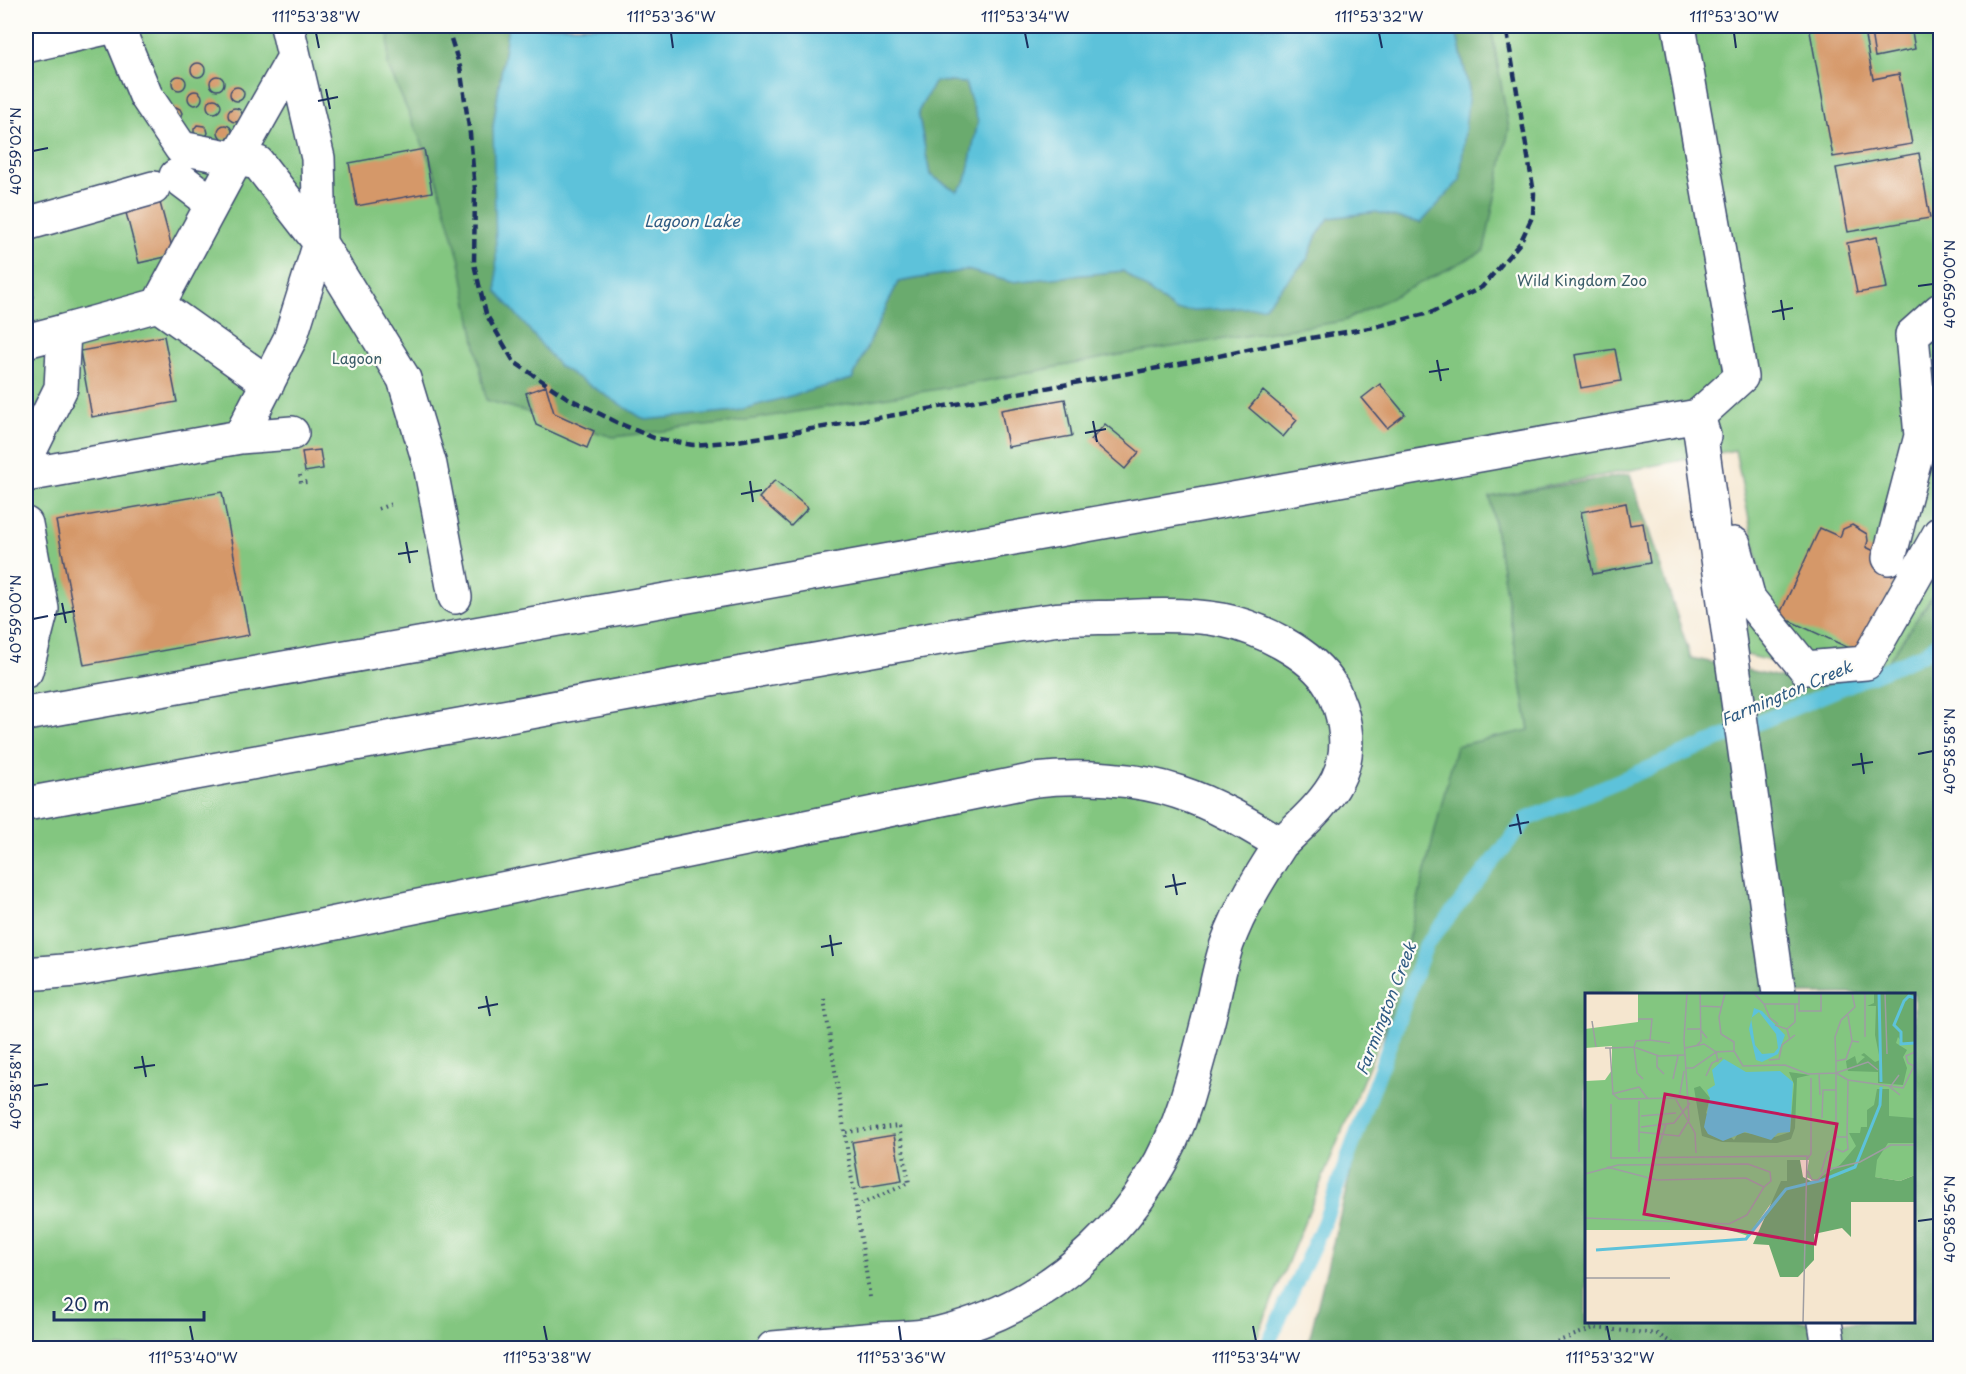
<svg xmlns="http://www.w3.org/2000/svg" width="1966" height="1374" viewBox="0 0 1966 1374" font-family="'Playpen Sans',sans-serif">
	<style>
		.green { fill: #83c680; stroke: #4f7a6f; stroke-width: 1.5 }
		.forest { fill: #6aab6e; stroke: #426d66; stroke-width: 1.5; fill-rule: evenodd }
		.water { fill: #5dc2da; stroke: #3c789c; stroke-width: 1.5; fill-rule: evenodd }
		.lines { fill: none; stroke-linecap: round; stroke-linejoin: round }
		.stream { stroke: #5dc2da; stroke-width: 15 }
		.building { fill: #d59869 }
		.minor-casing { stroke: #3c4a6f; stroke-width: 36 }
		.path { stroke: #3c4a6f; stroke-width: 4; stroke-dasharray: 1.5 4.5; stroke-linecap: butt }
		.minor { stroke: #fff; stroke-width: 33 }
		.rail { stroke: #1b2f5e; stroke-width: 4.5; stroke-dasharray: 9 4.5; stroke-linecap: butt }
		.ticks { fill: none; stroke: #1b2f5e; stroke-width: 2 }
		.labels { text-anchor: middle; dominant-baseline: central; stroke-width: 4.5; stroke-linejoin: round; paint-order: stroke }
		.park-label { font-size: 15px; fill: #3a5c68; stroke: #fdfcf7 }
		.water-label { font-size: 16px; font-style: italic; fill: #2f5b83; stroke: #fdfcf7 }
		.inset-river { fill: none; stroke: #5dc2da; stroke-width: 3 }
		.inset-road { fill: none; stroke: #9e9da2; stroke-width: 1.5 }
		.view { fill: #c2185b; fill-opacity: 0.15; stroke: #c2185b; stroke-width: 3 }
		.inset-edge { fill: none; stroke: #1b2f5e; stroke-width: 3 }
		.neatline { fill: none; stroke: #1b2f5e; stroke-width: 2 }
		.ticks-label { font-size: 15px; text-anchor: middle; fill: #1b2f5e }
	</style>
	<rect width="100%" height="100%" fill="#fdfcf7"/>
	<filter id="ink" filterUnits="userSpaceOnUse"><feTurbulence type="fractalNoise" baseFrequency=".0167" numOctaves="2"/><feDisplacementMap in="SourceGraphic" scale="12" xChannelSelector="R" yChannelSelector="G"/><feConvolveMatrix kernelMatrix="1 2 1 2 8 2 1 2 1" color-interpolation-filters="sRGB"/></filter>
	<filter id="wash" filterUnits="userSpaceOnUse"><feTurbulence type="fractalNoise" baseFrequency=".008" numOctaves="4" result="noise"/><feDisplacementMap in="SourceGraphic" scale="24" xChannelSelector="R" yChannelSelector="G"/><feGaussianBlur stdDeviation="1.35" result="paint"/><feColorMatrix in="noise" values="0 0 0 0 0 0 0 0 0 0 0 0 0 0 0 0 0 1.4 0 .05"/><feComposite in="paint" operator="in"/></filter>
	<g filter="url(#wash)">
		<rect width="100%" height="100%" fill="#f5e6cf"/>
		<path class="green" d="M 26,26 L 1940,26 L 1940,620 L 1886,690 L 1735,652 L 1764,594 L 1735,450 L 1490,497 L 1529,730 L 1484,786 L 1258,1335 L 1248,1348 L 26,1348 Z"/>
		<path class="forest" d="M 389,26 L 508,26 L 493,127 L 852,379 L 898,282 L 967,270 L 1011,282 L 1123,271 L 1176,311 L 1308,258 L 1316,237 L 1329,218 L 1376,212 L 1421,223 L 1469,90 L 1455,26 L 1491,26 L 1509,129 L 1484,251 L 1344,321 L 1119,355 L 969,384 L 722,424 L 613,437 L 486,400 L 460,261 L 435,173 L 388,66 Z
			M 935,81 L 965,83 L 978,121 L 966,182 L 957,191 L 930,175 L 918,112 Z
			M 1630,474 L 1691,658 L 1818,685 L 1888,661 L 1940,585 L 1940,1268 L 1933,1271 L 1940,1313 L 1940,1348 L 1307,1348 L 1456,746 L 1529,730 L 1490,497 ZM 1586,994 L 1914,994 L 1914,1322 L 1586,1322 Z"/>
		<path class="water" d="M 508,26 L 1455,26 L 1469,90 L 1460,180 L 1421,223 L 1376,212 L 1329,218 L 1316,237 L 1308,258 L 1264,307 L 1176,311 L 1123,271 L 1011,282 L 967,270 L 898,282 L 852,379 L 736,411 L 645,420 L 559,366 L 497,291 L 493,127 ZM 935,81 L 965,83 L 978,121 L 966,181 L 957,191 L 930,175 L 918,112 Z"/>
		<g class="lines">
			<path class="stream" d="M 1266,1348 L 1323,1225 L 1426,945 L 1527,819 L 1923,654 L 1940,641"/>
		</g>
		<g id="blocks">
			<path class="building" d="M 1809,26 L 1863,26 L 1873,79 L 1899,74 L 1912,144 L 1833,157 Z
				M 1870,26 L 1911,26 L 1915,49 L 1875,57 Z
				M191 70a7 7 0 1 1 14 0a7 7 0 1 1-14 0Z
				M172 83a7 7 0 1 1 14 0a7 7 0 1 1-14 0Z
				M210 83a7 7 0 1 1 14 0a7 7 0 1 1-14 0Z
				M230 94a7 7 0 1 1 14 0a7 7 0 1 1-14 0Z
				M188 98a7 7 0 1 1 14 0a7 7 0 1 1-14 0Z
				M207 106a7 7 0 1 1 14 0a7 7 0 1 1-14 0Z
				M 176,107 L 180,109 L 182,113 L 179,120 L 171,108 Z
				M228 115a7 7 0 1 1 14 0a7 7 0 1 1-14 0Z
				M218 132a7 7 0 1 1 14 0a7 7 0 1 1-14 0Z
				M 197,125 L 204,126 L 207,129 L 208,133 L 206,137 L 194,134 L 194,129 Z
				M 424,149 L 432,192 L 357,206 L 349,163 Z
				M 1919,153 L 1930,218 L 1848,232 L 1836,168 Z
				M 159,199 L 174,255 L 139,263 L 125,209 Z
				M 1877,237 L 1887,288 L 1857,293 L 1847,243 Z
				M 26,267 L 34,297 L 26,300 Z
				M 164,336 L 177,402 L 92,417 L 80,351 Z
				M 1615,349 L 1621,381 L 1581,388 L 1575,355 Z
				M 1380,384 L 1405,414 L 1387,428 L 1362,398 Z
				M 546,386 L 554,413 L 594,431 L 587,448 L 536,425 L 526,393 Z
				M 1263,391 L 1297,420 L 1283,437 L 1249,408 Z
				M 1065,399 L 1072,436 L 1008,447 L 1001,410 Z
				M 1105,424 L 1139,452 L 1125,469 L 1091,440 Z
				M 320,450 L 323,469 L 305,472 L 302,452 Z
				M 775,480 L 808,508 L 791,526 L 759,498 Z
				M 222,492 L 249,635 L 84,665 L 56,521 Z
				M 1626,503 L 1630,525 L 1643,523 L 1650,563 L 1593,574 L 1581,512 Z
				M 1852,525 L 1867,534 L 1868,541 L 1866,547 L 1903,565 L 1862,654 L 1779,616 L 1820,528 L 1840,537 L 1843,529 Z
				M 894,1135 L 902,1181 L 860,1188 L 852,1142 Z"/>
		</g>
	</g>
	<g filter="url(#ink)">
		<use href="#blocks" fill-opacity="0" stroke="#3c4a6f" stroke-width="1.5"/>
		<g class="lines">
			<defs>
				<path id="minor" d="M 117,26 L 146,96 L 181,148 L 258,163 L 320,243 L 404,379 L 430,465 L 455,597
					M 1679,26 L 1741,377 L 1698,416 L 1704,436
					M 26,46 L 115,26
					M 176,176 L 212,203
					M 26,224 L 153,188
					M 158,305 L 268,383
					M 26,341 L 64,331
					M 240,437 L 292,433
					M 26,459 L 61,388 L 64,331 L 158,305 L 237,158 L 294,57
					M 26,475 L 240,437 L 290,339 L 320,243 L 318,158 L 287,26
					M 26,524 L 42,609 L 26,671
					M 1734,544 L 1749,599 L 1805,668 L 1866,663 L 1939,534 L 1940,534
					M 1889,558 L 1921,436 L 1912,335 L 1940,310
					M 26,714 L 1698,416 L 1779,994
					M 26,804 C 285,759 544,708 803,662 C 887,648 970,631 1053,620 C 1076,617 1099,618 1122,617 C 1154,615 1190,614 1222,620 C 1258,627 1312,653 1331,686 C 1335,692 1337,701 1340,707 C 1361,774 1324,802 1281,844
					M 26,974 L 76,970 L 238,943 L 1035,780 C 1078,775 1137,778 1178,792 C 1215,804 1248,824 1281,844 C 1261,875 1240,908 1227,944 C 1221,962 1217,982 1213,1001 C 1205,1034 1196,1068 1186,1101 C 1151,1214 1056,1305 940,1333 C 920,1338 898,1338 877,1339 C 842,1342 808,1345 773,1348
					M 1825,1322 L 1829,1348"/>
			</defs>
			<use href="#minor" class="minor-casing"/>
			<path class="path" d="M 300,475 L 301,483 L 307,482
				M 378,509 L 394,503
				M 824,999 L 870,1297
				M 846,1132 L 899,1126 L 909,1183 L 857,1206
				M 1540,1348 L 1594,1328 L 1657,1334 L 1680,1348"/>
			<use href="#minor" class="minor"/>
			<path class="rail" d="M 447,26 L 460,67 L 470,134 L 475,190 L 474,264 L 486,314 L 514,362 L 566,397 L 616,422 L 654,438 L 693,445 L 738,441 L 878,418 L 1175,365 L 1281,343 L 1375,327 L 1433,312 L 1482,287 L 1520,243 L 1533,215 L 1534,193 L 1506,26"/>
		</g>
	</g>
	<path class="ticks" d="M 316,33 L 319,48M 671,33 L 673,48M 1025,33 L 1028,48M 1379,33 L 1382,48M 1734,33 L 1736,48M 326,89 L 330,109M 318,101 L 338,97M 33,151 L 48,148M 1918,286 L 1933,284M 1781,300 L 1784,320M 1772,312 L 1793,308M 1437,360 L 1441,381M 1429,372 L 1449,369M 1093,421 L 1097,442M 1085,433 L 1106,429M 750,481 L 753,502M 741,494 L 762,490M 406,542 L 410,563M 398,554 L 418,551M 62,603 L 66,623M 54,615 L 75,611M 33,619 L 48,616M 1861,753 L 1864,774M 1918,754 L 1933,751M 1852,765 L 1873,762M 1517,814 L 1521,834M 1509,826 L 1529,822M 1173,874 L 1177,895M 1165,887 L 1186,883M 830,935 L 833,956M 821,947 L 842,943M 486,996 L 490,1016M 478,1008 L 498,1004M 142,1056 L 146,1077M 134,1068 L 155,1065M 33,1086 L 48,1084M 1918,1221 L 1933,1219M 190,1326 L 193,1341M 544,1326 L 547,1341M 899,1326 L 901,1341M 1253,1326 L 1256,1341M 1607,1326 L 1610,1341"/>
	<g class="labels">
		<g class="park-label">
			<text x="1582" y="279">Wild Kingdom Zoo</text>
			<text x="357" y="357">Lagoon</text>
		</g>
		<g class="water-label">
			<text x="692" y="220">Lagoon Lake</text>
			<text transform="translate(1786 692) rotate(-23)">Farmington Creek</text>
			<text transform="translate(1385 1008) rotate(-69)">Farmington Creek</text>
		</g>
	</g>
	<g transform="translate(1585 993)">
		<rect width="330" height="330" fill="#f5e6cf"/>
		<path d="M 53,0 L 330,0 L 330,182 L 315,188 L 289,184 L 234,190 L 221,184 L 224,167 L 203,167 L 202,188 L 163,243 L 145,237 L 0,237 L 1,88 L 20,87 L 27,77 L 27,53 L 0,55 L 0,36 L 53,29 Z" fill="#83c680"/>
		<path d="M 289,0 L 330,0 L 330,49 L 318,50 L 313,44 L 311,50 L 322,57 L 318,64 L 322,75 L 318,92 L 293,90 L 293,79 L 263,78 L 262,75 L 261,68 L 270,63 L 272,71 L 280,64 L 276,62 L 279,60 L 290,69 L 295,67 L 290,42 L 291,13 L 282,13 L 289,10 ZM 204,79 L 225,82 L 212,85 L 210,135 L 206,146 L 192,150 L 137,149 L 117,143 L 109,95 L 115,93 L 125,105 L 121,120 L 149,147 L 154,139 L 190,144 L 205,139 L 209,91 ZM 292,96 L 304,96 L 304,123 L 330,125 L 330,146 L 329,150 L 303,150 L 292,167 L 290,184 L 315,188 L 330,182 L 330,209 L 266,209 L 266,244 L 257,235 L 229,241 L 229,267 L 213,284 L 195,284 L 184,252 L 168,251 L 196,188 L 202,188 L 202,167 L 215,167 L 218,184 L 228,189 L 255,172 L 271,153 L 264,140 L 275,140 L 276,134 L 282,134 L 282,117 L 289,112 Z" fill="#6aab6e"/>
		<path d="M 169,15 L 177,18 L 200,42 L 193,61 L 177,69 L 171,67 L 164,36 ZM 174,19 L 191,41 L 193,55 L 189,60 L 177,61 L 170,52 L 166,25 ZM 139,66 L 161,79 L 195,78 L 208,89 L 205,139 L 193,140 L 186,147 L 160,139 L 138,148 L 123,141 L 119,134 L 125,105 L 122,97 L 130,92 L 127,77 Z" fill="#5dc2da" fill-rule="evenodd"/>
		<path class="inset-river" d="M 294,0 L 296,89M 330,5 L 324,3 L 319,8 L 309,32 L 316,39 L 316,51 L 330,50M 11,257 L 161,246 L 201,196 L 238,187 L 270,174 L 295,112 L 296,94"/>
		<path class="inset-road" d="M 140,0 L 134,24 L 136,41 L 149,49 L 149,58 L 158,73 L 200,72 L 223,81 L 251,80 L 283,69 L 293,77M 169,0 L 179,11 L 210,11 L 210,29 L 202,36M 280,0 L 280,44M 300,0 L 302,61M 179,11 L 185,25 L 193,31M 210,11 L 214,11 L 214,0 L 236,1 L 236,18 L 214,18 L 214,11M 115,13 L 137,14M 263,22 L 267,48M 53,26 L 67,26 L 65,47 L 51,48 L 49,54 L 52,80 L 58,86M 7,28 L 11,54M 190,32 L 202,36 L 205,47M 102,36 L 115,36 L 122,45M 65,47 L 85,50M 112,52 L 116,48 L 115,0M 20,55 L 25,55 L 28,101 L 34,106 L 94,105 L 99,78M 25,55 L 49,54 L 74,63 L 99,62M 100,55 L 119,51 L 131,59 L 108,75 L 100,75M 72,62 L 72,74 L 79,81M 184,67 L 194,66 L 197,52 L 210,42M 251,68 L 250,44 L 256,27 L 270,14 L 267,0M 133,69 L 131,59 L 149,58M 329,73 L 323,70 L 321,63 L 330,59M 234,80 L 235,102M 251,80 L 263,87 L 262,144 L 251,144 L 251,68 L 261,66 L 267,48 L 274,49M 314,82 L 305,94 L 315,102M 121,83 L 127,70 L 137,65M 88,86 L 93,63M 263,87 L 318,95 L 330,71M 27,101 L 54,94 L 63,106M 90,105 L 110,140 L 111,160M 26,111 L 26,165 L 222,163 L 218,330M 56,123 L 91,120M 237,125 L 238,97 L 251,97M 56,134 L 81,131M 54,139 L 94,143 L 104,127 L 99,46 L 102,0M 251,144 L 249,155 L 258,159 L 263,156 L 262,144M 54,159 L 54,108M 72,160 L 81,131 L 89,130 L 105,110M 222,166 L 226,161 L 226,85M 223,178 L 227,187 L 233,187 L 241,177 L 275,169 L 306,152 L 330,152M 236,179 L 242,160 L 249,155M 0,181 L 33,172 L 163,171 L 185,179 L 186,188 L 179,194M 0,225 L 144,231 L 162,222 L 179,194 L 161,185 L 72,187 L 22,174M 0,285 L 85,285"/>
		<path class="view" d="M 80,101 L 252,131 L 230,251 L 59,221 Z"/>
		<rect width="330" height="330" class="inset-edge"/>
	</g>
	<rect width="1966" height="1374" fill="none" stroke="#fdfcf7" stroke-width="66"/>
	<path d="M54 1311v9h150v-9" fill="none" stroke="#1b2f5e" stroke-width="3"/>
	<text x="63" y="1311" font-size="18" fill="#1b2f5e" stroke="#fdfcf7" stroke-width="4.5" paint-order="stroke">20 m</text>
	<rect x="33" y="33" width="1900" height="1308" class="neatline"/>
	<g class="ticks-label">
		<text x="316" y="22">111°53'38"W</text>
		<text x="671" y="22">111°53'36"W</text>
		<text x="1025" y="22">111°53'34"W</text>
		<text x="1379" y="22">111°53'32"W</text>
		<text x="1734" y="22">111°53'30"W</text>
		<text transform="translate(16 151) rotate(-90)" y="5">40°59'02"N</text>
		<text transform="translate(1950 284) rotate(-90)" y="5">40°59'00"N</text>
		<text transform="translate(16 619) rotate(-90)" y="5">40°59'00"N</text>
		<text transform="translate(1950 751) rotate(-90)" y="5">40°58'58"N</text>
		<text transform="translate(16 1086) rotate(-90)" y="5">40°58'58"N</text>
		<text transform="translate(1950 1219) rotate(-90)" y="5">40°58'56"N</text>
		<text x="193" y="1363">111°53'40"W</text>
		<text x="547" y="1363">111°53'38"W</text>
		<text x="901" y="1363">111°53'36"W</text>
		<text x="1256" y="1363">111°53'34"W</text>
		<text x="1610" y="1363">111°53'32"W</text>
	</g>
</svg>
